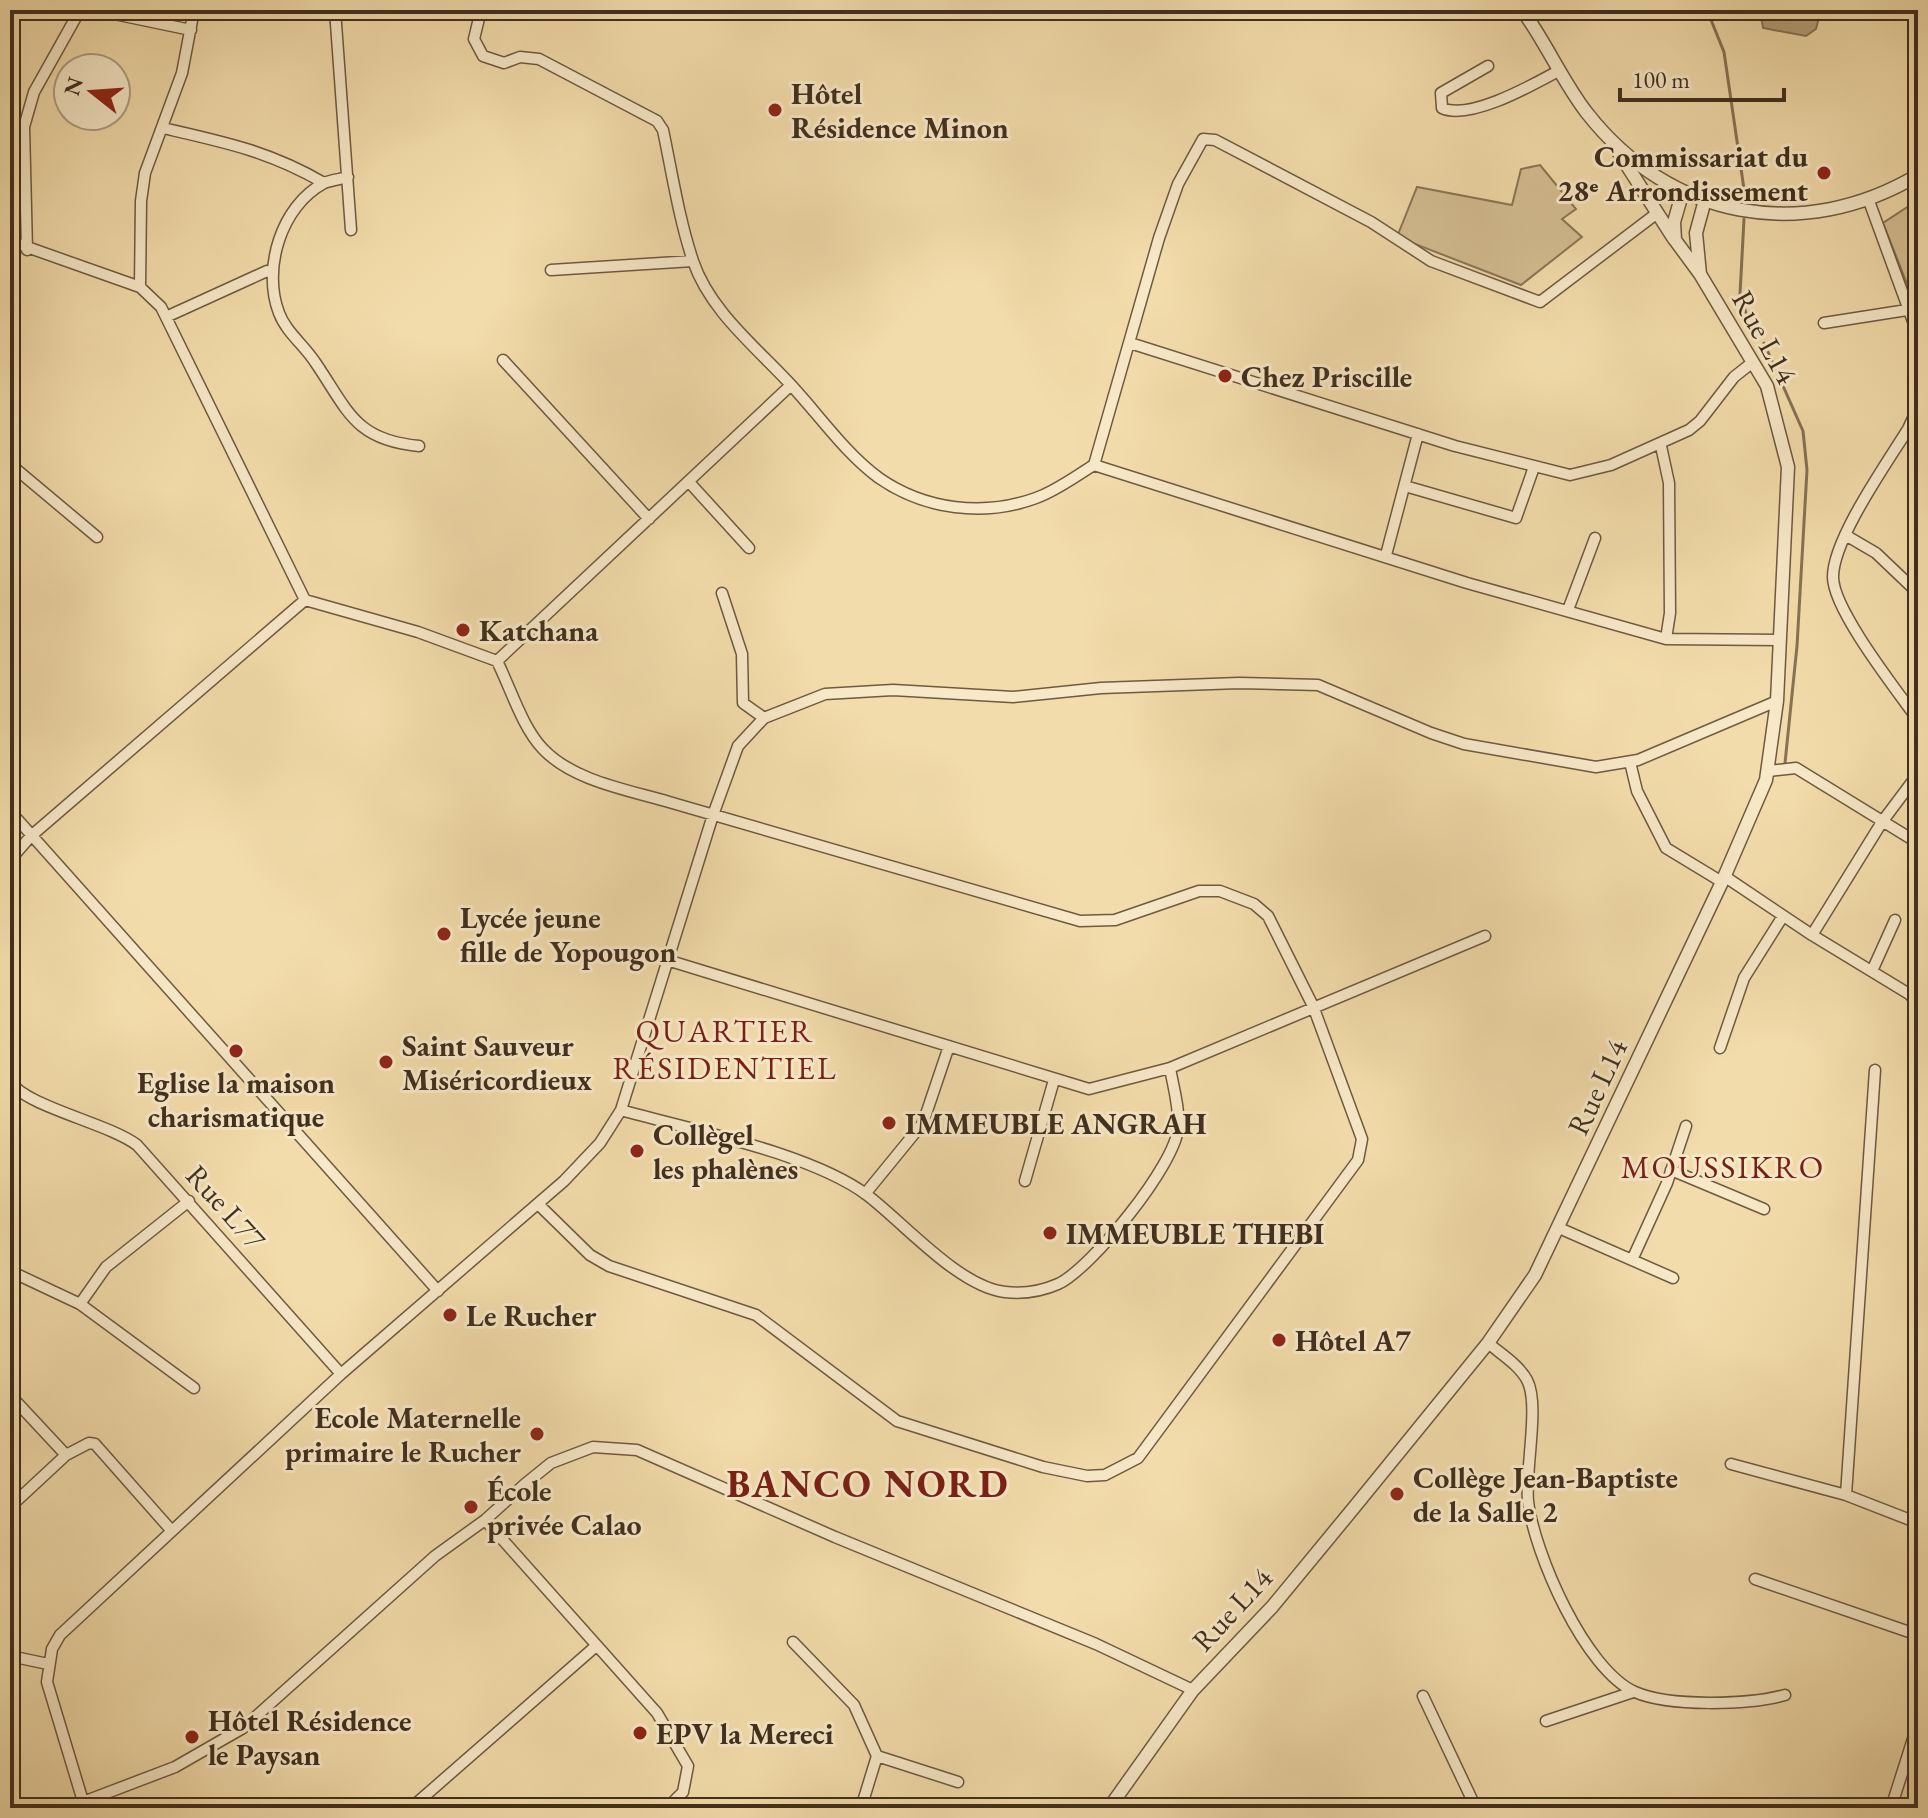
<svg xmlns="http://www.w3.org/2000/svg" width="1928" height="1818" viewBox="0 0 1928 1818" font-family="'EB Garamond',serif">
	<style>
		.green { fill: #d5bf93; stroke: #8a7758; stroke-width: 2 }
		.water { fill: #b6a17b; stroke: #877356; stroke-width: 2 }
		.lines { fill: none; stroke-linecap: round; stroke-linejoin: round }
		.stream { stroke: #877356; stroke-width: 3 }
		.minor-casing { stroke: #6d5a41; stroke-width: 13 }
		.tertiary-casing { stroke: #6d5a41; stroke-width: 15 }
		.minor { stroke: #f7e8c8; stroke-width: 10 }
		.tertiary { stroke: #f7e8c8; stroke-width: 12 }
		.poi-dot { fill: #8f2418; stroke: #f7e8c8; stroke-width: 3 }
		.labels { text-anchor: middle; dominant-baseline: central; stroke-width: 6; stroke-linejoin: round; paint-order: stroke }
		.poi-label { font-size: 30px; font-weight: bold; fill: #402f1e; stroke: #f7e8c8; text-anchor: start }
		.street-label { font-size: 30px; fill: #402f1e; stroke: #f7e8c8 }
		.neighbourhood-label { font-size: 32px; letter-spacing: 2px; fill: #7a1f14; stroke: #f7e8c8 }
		.district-label { font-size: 38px; font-weight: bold; letter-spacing: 2px; fill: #7a1f14; stroke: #f7e8c8 }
	</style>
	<rect width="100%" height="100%" fill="#f3dcab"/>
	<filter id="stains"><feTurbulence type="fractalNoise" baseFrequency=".0025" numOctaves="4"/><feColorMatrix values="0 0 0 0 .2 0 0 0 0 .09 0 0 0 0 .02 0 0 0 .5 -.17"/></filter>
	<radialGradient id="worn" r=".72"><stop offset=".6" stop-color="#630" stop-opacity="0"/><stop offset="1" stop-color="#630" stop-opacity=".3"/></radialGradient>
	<path class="green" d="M 1540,165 L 1576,209 L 1562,219 L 1582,237 L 1521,285 L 1397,237 L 1417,187 L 1512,205 L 1521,169 Z
		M 1918,200 L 1918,309 L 1917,309 L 1883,223 Z"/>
	<path class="water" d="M 1760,10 L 1821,10 L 1816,29 L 1806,36 L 1763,28 Z"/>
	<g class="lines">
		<path class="stream" d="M 1707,10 L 1724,52 L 1745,196
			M 1744,219 L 1740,294 L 1747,316
			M 1764,343 L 1803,431 L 1807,470 L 1797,646 L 1785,763"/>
		<defs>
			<path id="minor" d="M 95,10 L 191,30
				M 335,10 L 351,230
				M 481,10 L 474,39 L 483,56 L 504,63 L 520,57 L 539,59 L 657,121 L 663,130 C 672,173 679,219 693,261 C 710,311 756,347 791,385 C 819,415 845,453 879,478 C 925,510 984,517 1036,498 C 1056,491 1076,476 1094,465 L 1159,238 L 1178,184 L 1203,139 L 1215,140 L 1371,222 L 1431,261 L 1540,302 L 1656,214
				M 1488,66 L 1441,93 L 1442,108 C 1470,121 1534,84 1560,70
				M 163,128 C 224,142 269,151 324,183
				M 348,177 C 341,179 331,180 324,183 C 281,206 262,269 279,313 C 286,332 304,345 315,362 C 348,410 354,440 419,446
				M 1869,201 L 1918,335
				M 10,241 L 140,287 L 161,307 L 305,600 L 418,632 L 497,661 C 511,689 522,727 543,749 C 573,781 629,790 669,802 L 1080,921 L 1115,920 L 1199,891 L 1220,891 L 1254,904 L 1268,916 L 1313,1006 L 1362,1139 L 1358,1160 L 1138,1458 L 1105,1475 L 1087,1476 L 1043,1467 L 897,1421 L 756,1315 L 609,1266 L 590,1255 L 538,1204
				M 27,250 L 24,127 L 34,92 L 80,10
				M 551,270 L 693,261
				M 140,287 L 141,201 L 145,173 L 182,73 L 194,10
				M 166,317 L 267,271 L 271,273
				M 1824,323 L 1907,310
				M 1130,343 L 1455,446 L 1570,475 L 1611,465 L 1689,430 L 1700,421 L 1734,377 L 1753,362
				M 503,360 L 649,519
				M 1918,407 L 1908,429 L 1918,434
				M 1908,429 C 1887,463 1833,539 1833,577 C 1833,610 1898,692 1918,720
				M 1661,446 L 1669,483 L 1670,613 L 1666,639
				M 10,464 L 97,537
				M 1094,465 L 1467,583 L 1666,639 L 1780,640
				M 689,482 L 749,548
				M 1405,486 L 1516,518 L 1534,467
				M 1847,536 L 1876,553 L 1918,593
				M 1386,555 L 1418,434
				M 722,593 L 742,654 L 743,703 L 764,718
				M 1568,610 L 1595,538
				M 497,661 L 791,385
				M 1630,762 L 1637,791 L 1666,848 L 1722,882
				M 1768,771 L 1796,768 L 1918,843
				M 10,811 L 438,1291
				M 10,860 L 31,836 L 305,600
				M 1724,876 L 1812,935 L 1882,822 L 1918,774
				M 1812,935 L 1909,994 L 1918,1003
				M 667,960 L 1089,1089 L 1170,1068 L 1485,936
				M 1872,971 L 1895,920
				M 1720,1048 L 1744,978 L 1783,916
				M 1875,1070 L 1846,1495 L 1918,1523
				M 10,1081 C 24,1106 108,1123 137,1145 L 341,1374
				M 621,1110 C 691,1130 811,1153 867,1195 C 904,1223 959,1287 1005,1292 C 1022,1294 1042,1291 1058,1284 C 1091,1269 1176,1164 1178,1128 C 1180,1109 1173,1086 1170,1068
				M 1671,1170 L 1764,1209
				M 1025,1181 L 1054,1080
				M 865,1194 L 923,1123 L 949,1046
				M 189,1201 L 106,1267 L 80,1304 L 194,1388
				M 1559,1228 L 1673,1278
				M 1632,1260 L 1667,1183 L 1686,1126
				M 10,1271 L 80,1304
				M 1488,1343 C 1501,1354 1519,1365 1527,1380 C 1540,1404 1525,1469 1528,1501 C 1534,1553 1585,1670 1635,1692 C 1669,1707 1749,1705 1785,1695
				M 10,1395 L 66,1455 L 89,1443 L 95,1444 L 171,1530
				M 1731,1464 L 1846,1495
				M 10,1507 L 66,1455
				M 485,1520 L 657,1713 L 688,1766 L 683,1792 L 667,1808
				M 1755,1579 L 1918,1635
				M 793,1642 L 854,1705 L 877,1756 L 861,1808
				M 10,1656 L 48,1664
				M 1423,1696 L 1476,1808
				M 1546,1721 L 1633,1692
				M 877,1756 L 958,1782
				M 83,1802 L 175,1767 L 243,1728 L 435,1556 L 485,1520 L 525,1484 L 551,1463 L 593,1447 L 637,1450 L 835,1537 L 1096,1644 L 1193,1690
				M 85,1808 L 47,1682 L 52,1649 L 60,1635 L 341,1374 L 564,1181 L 600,1143 L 621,1110 L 713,815 L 738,746 L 764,718 L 825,694 L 893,690 L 1013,697 L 1101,688 L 1239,683 L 1318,685 L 1431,733 L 1464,744 L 1596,767 L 1638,760 L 1777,701
				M 411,1808 L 596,1646
				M 1891,1808 L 1918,1723"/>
			<path id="tertiary" d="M 1522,10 C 1546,42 1562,81 1587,113 C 1670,219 1802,244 1918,175
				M 1617,150 L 1674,239
				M 1700,274 L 1696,233 L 1705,200
				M 1109,1808 L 1193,1690 L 1272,1607 L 1352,1510 L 1488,1343 L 1535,1275 L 1722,882 L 1766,780 L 1777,701 L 1788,467 L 1767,386 L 1700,274 L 1675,240 L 1674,222 L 1683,191"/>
		</defs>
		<use href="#minor" class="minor-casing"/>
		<use href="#tertiary" class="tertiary-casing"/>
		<use href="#minor" class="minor"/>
		<use href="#tertiary" class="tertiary"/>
	</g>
	<g class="poi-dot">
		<circle cx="775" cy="110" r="8"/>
		<circle cx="1824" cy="173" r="8"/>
		<circle cx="1225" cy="376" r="8"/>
		<circle cx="463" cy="630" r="8"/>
		<circle cx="444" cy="934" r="8"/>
		<circle cx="236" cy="1051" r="8"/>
		<circle cx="386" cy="1062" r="8"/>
		<circle cx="889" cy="1123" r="8"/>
		<circle cx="637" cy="1151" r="8"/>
		<circle cx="1050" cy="1233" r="8"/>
		<circle cx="450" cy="1315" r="8"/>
		<circle cx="1279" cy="1340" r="8"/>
		<circle cx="537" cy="1434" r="8"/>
		<circle cx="1397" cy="1494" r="8"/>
		<circle cx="471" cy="1507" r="8"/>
		<circle cx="640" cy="1733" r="8"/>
		<circle cx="192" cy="1737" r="8"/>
	</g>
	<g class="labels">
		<g class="poi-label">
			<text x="791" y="93">Hôtel<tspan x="791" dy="34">Résidence Minon</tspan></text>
			<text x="1808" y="156" text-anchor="end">Commissariat du<tspan x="1808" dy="34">28ᵉ Arrondissement</tspan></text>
			<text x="1241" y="376">Chez Priscille</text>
			<text x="479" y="630">Katchana</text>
			<text x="460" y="917">Lycée jeune<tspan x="460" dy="34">fille de Yopougon</tspan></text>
			<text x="402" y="1045">Saint Sauveur<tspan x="402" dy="34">Miséricordieux</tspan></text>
			<text x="236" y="1082" text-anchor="middle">Eglise la maison<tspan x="236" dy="34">charismatique</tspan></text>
			<text x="905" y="1123">IMMEUBLE ANGRAH</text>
			<text x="653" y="1134">Collègel<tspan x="653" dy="34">les phalènes</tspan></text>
			<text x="1066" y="1233">IMMEUBLE THEBI</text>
			<text x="466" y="1315">Le Rucher</text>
			<text x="1295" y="1340">Hôtel A7</text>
			<text x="521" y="1417" text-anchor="end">Ecole Maternelle<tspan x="521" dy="34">primaire le Rucher</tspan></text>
			<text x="1413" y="1477">Collège Jean-Baptiste<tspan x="1413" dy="34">de la Salle 2</tspan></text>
			<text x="487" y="1490">École<tspan x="487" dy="34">privée Calao</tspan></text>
			<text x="208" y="1720">Hôtel Résidence<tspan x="208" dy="34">le Paysan</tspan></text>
			<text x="656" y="1733">EPV la Mereci</text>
		</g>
		<g class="street-label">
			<text transform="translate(1765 337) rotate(61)">Rue L14</text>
			<text transform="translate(1597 1087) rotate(-65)">Rue L14</text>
			<text transform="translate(226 1207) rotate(48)">Rue L77</text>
			<text transform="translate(1232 1609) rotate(-47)">Rue L14</text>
		</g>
		<g class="neighbourhood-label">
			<text x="725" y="1031">QUARTIER<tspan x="725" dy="37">RÉSIDENTIEL</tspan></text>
			<text x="1723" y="1167">MOUSSIKRO</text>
		</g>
		<g class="district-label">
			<text x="868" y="1483">BANCO NORD</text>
		</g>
	</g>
	<rect width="1928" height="1818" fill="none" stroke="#f3dcab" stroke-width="40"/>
	<rect x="12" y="12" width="1904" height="1794" fill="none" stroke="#402f1e" stroke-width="4"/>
	<rect x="20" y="20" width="1888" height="1778" fill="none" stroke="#402f1e" stroke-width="2"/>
	<g transform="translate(92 92) rotate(287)"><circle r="38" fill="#f7e8c8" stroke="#ae9e84" stroke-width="2"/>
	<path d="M0-6L14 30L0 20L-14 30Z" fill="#8f2418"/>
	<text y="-12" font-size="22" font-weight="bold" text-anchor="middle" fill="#402f1e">N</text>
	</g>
	<path d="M1620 88v12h164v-12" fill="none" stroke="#402f1e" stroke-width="4"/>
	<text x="1632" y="88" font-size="24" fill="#402f1e" stroke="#f7e8c8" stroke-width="6" paint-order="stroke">100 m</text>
	<rect width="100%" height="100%" filter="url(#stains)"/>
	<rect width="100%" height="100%" fill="url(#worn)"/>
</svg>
